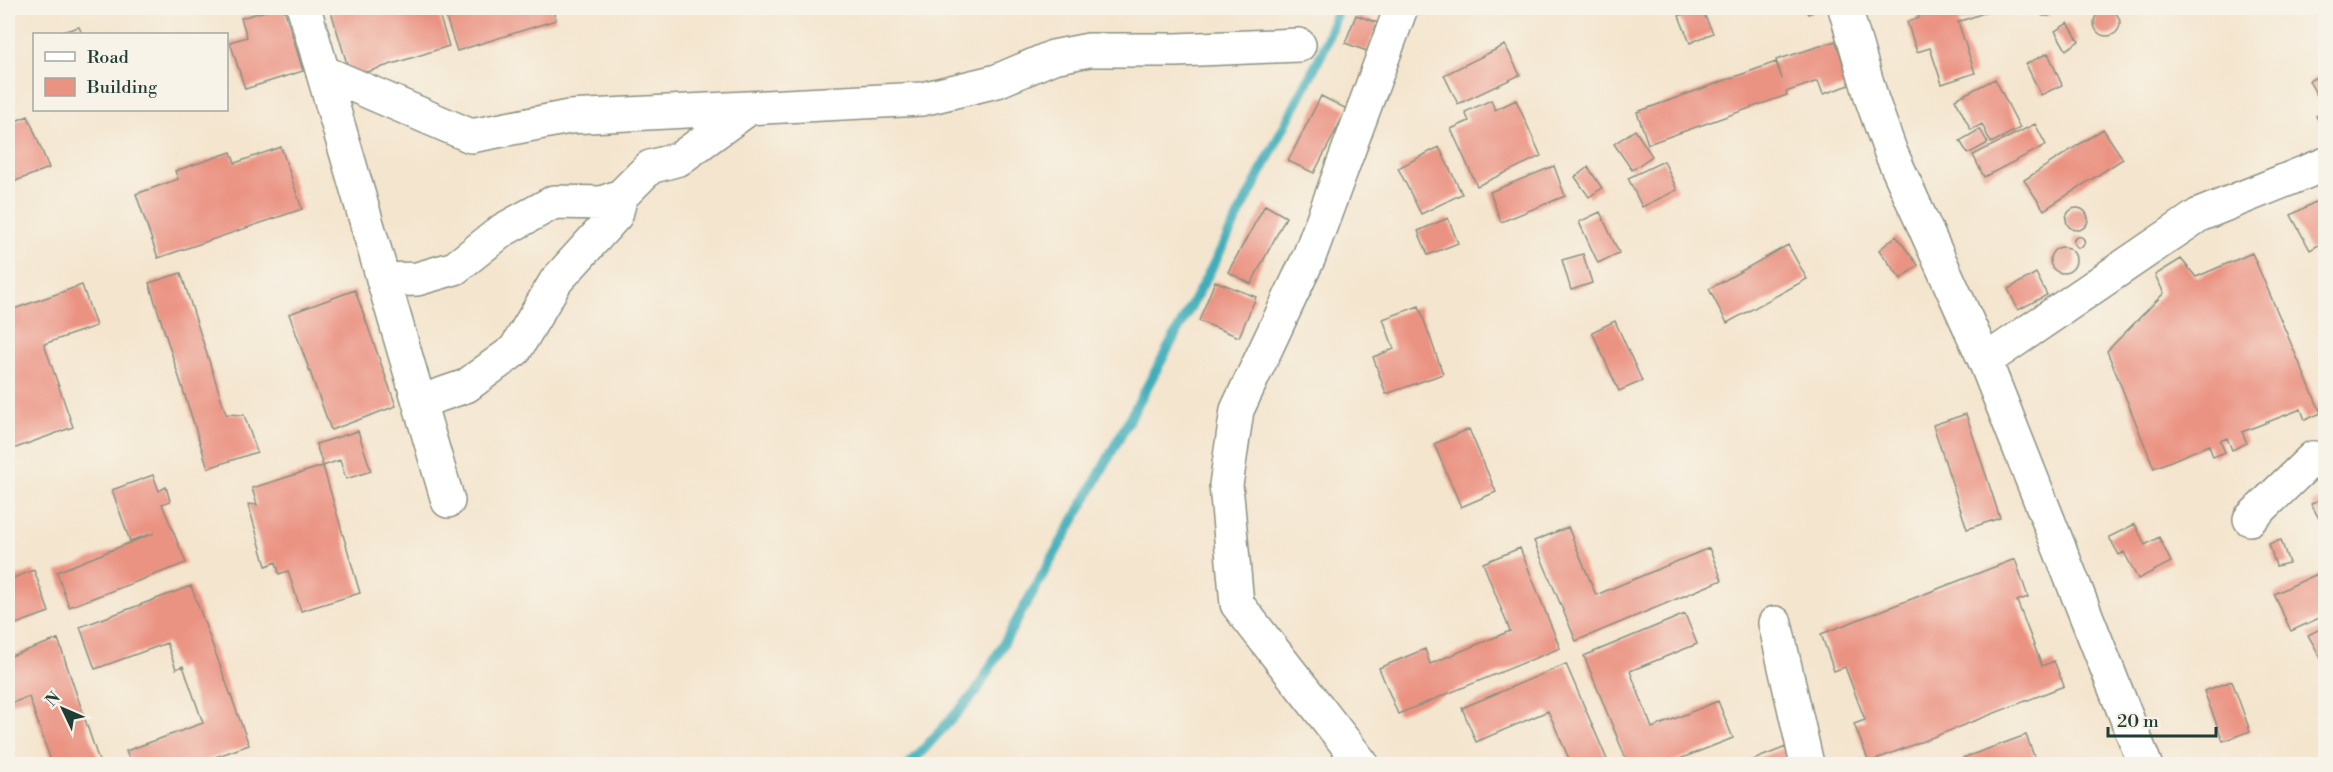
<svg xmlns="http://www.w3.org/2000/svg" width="2333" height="772" viewBox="0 0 2333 772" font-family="'Libre Bodoni',serif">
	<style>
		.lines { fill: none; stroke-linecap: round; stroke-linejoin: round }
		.stream { stroke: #3faeba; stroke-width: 10 }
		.building { fill: #eb9382 }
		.minor-casing { stroke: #8a9181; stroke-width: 36 }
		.minor { stroke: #fff; stroke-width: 33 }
	</style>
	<rect width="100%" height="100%" fill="#f7f3e8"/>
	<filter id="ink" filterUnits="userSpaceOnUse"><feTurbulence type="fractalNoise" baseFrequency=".0167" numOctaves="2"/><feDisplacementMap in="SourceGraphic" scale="12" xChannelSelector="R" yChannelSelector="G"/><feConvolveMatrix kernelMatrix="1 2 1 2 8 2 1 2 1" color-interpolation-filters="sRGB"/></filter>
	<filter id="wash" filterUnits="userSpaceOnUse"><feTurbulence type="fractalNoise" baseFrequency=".008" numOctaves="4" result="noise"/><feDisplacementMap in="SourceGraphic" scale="24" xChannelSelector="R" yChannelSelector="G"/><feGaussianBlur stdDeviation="1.35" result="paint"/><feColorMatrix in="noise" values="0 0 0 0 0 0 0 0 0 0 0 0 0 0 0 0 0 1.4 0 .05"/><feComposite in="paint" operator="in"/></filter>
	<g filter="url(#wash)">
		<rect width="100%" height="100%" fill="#f4e5ce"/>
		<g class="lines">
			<path class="stream" d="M 910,764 L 976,692 L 1093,486 L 1210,271 L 1323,51 L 1338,8"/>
		</g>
		<g id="blocks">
			<path class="building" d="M 276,8 L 284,8 L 303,71 L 245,89 L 230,42 L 247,37 L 241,18 Z
				M 330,8 L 437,8 L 449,46 L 351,77 Z
				M 443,8 L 552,8 L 556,20 L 457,51 Z
				M 1699,8 L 1701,8 L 1713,33 L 1690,43 L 1679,16 Z
				M 1805,8 L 1822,8 L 1808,14 Z
				M 1916,8 L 1998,8 L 1958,22 L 1975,73 L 1942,84 L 1930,48 L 1917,52 L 1907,22 L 1919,18 Z
				M 2037,8 L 2056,8 L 2049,16 L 2043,16 L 2038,12 Z
				M2094 23a13 13 0 1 1 26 0a13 13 0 1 1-26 0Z
				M 1356,15 L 1378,23 L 1367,51 L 1345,43 Z
				M 2068,23 L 2079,41 L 2066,50 L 2055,31 Z
				M 79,27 L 82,34 L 55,34 Z
				M 1836,41 L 1850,85 L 1823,94 L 1818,81 L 1786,92 L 1787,95 L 1648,144 L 1637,112 L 1776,62 L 1782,79 L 1776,60 Z
				M 1505,45 L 1520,75 L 1458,104 L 1444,75 Z
				M 2048,53 L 2062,85 L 2041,95 L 2026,64 Z
				M 2326,72 L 2326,111 L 2309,81 Z
				M 1995,79 L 2020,128 L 1991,143 L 1982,124 L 1971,130 L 1955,99 Z
				M 1321,96 L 1347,109 L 1314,173 L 1288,161 Z
				M 1491,100 L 1495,110 L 1516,100 L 1541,156 L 1477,186 L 1451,129 L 1469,121 L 1465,112 Z
				M 2326,111 L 2326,134 L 2316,116 Z
				M 28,116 L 49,168 L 8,184 L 8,124 Z
				M 2035,124 L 2046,145 L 1984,177 L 1973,155 Z
				M 1980,129 L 1988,143 L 1968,154 L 1960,141 Z
				M 2103,129 L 2123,159 L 2044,210 L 2024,180 Z
				M 1635,130 L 1652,156 L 1632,170 L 1614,144 Z
				M 281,147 L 302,209 L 158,258 L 136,194 L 178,179 L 175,171 L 231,152 L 235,163 Z
				M 1439,147 L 1462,194 L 1421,214 L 1398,168 Z
				M 1664,161 L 1677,190 L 1642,207 L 1628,178 Z
				M 1554,166 L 1565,196 L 1501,222 L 1490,192 Z
				M 1588,167 L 1602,188 L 1589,197 L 1575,177 Z
				M 2326,196 L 2326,241 L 2310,250 L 2291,215 Z
				M 1265,205 L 1286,217 L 1251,284 L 1228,272 Z
				M2066 219a11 11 0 1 1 22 0a11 11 0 1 1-22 0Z
				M 1600,212 L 1619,253 L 1598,263 L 1579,222 Z
				M 1448,218 L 1458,243 L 1428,255 L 1418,231 Z
				M 1896,236 L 1918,265 L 1901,279 L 1879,250 Z
				M2073.5 242a5.5 5.5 0 1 1 11 0a5.5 5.5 0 1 1-11 0Z
				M 1788,245 L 1807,279 L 1727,323 L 1709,289 Z
				M2050 260a13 13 0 1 1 26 0a13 13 0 1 1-26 0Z
				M 2252,253 L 2321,413 L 2305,420 L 2301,409 L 2242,432 L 2247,443 L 2232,450 L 2227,438 L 2220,441 L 2225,452 L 2213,457 L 2209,445 L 2154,468 L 2107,351 L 2164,293 L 2155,275 L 2181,259 L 2196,277 Z
				M 1583,254 L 1592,283 L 1571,290 L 1562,260 Z
				M 181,273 L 226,414 L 244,415 L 257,452 L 208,468 L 149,283 Z
				M 2036,273 L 2047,295 L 2018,310 L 2008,289 Z
				M 1215,281 L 1256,297 L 1239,337 L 1199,321 Z
				M 82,285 L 96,326 L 44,344 L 73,427 L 13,449 L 8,434 L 8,311 Z
				M 355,290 L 396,406 L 331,430 L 289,314 Z
				M 1419,306 L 1443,374 L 1386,394 L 1373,357 L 1394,349 L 1383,319 Z
				M 1615,321 L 1642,381 L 1619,391 L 1592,332 Z
				M 1966,414 L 2000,518 L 1967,529 L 1933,425 Z
				M 1469,429 L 1496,492 L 1461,507 L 1434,444 Z
				M 358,431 L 371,471 L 346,479 L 340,460 L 323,466 L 316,444 Z
				M 323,466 L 360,593 L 301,611 L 288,571 L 279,574 L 276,562 L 266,566 L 248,504 L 257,505 L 252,488 Z
				M 153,475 L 159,491 L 166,487 L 170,501 L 162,504 L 186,563 L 69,607 L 57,572 L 154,533 L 130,541 L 112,490 Z
				M 2326,496 L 2326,531 L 2311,504 Z
				M 2135,524 L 2145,545 L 2159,537 L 2171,562 L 2138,579 L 2124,552 L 2119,555 L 2109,537 Z
				M 1568,527 L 1596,595 L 1709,548 L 1722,580 L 1576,641 L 1534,541 Z
				M 2281,540 L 2289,563 L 2276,566 L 2269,544 Z
				M 1520,548 L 1560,648 L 1398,714 L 1379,668 L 1425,649 L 1430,664 L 1510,631 L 1483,563 Z
				M 2015,559 L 2028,597 L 2017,601 L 2042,666 L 2054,661 L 2064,686 L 1869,762 L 1854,724 L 1865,720 L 1845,667 L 1834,671 L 1821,634 Z
				M 34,570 L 49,612 L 8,627 L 8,580 Z
				M 2326,570 L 2326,615 L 2291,631 L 2274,594 Z
				M 191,586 L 249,745 L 196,764 L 131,764 L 126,751 L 203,723 L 183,666 L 176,669 L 167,643 L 95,669 L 80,627 Z
				M 1685,614 L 1697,644 L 1630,671 L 1652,728 L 1718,701 L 1733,738 L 1667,764 L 1628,764 L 1584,656 Z
				M 2326,626 L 2326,667 L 2308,635 Z
				M 58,639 L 100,764 L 52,764 L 29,697 L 8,704 L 8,657 Z
				M 1566,664 L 1609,764 L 1561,764 L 1570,761 L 1548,711 L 1476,742 L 1462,708 Z
				M 2232,681 L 2250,731 L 2223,741 L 2204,691 Z
				M 2026,735 L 2037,764 L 1966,764 L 1963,758 Z
				M 1786,747 L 1793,764 L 1743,764 Z"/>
		</g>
	</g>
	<g filter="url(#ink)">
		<use href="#blocks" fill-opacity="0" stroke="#8a9181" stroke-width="1.5"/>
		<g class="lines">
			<defs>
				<path id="minor" d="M 304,8 L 448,501
					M 1845,8 L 1872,100 L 1891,153 L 1985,361 L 2145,764
					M 323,72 L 471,136 L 569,117 L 922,99 L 997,81 L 1053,57 L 1089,50 L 1176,50 L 1299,45
					M 383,280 L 417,279 L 455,268 L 503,230 L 554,202 L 602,203 L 621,196 L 650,167 L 679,159 L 748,109
					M 1985,361 L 2199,215 L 2326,164
					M 419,402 L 466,386 L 515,350 L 556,281 L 616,215 L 621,196
					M 2250,519 L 2313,458 L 2326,463
					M 1775,623 L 1807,764
					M 1362,764 L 1237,604 L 1226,485 L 1237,410 L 1309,257 L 1401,8"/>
			</defs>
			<use href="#minor" class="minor-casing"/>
			<use href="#minor" class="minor"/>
		</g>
	</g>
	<rect width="2333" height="772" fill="none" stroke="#f7f3e8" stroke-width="30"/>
	<rect x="33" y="33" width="195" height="78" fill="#f7f3e8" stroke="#a1aaa0" stroke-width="1.5"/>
	<rect x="45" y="52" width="30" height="9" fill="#ffffff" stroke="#a1aaa0" stroke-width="1.5"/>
	<text x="87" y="63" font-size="18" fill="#1f3d34">Road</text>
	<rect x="45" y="78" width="30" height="18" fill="#eb9382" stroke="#a1aaa0" stroke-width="1.5"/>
	<text x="87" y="93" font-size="18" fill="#1f3d34">Building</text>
	<g transform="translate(63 709) rotate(314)" stroke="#f7f3e8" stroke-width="4.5" paint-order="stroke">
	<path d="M0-4.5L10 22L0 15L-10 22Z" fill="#1f3d34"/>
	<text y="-9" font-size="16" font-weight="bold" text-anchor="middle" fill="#1f3d34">N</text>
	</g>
	<path d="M2108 727v9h108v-9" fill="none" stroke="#1f3d34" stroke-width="3"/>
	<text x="2117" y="727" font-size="18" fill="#1f3d34" stroke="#f7f3e8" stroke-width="4.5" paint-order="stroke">20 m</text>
</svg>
